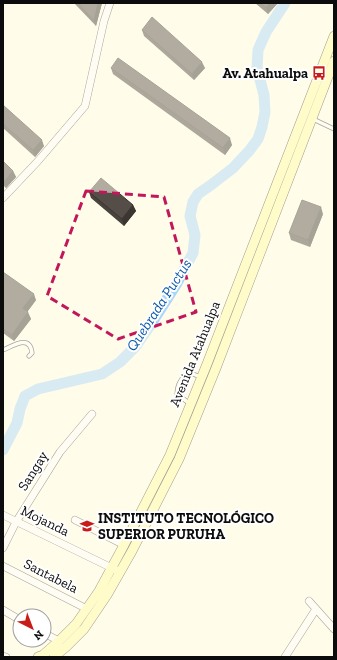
<svg xmlns="http://www.w3.org/2000/svg" width="337" height="660" viewBox="0 0 337 660" font-family="'Zilla Slab',serif">
	<style>
		.lines { fill: none; stroke-linecap: round; stroke-linejoin: round }
		.river { stroke: #a9d7fc; stroke-width: 11 }
		.service-casing { stroke: #3f3f3f; stroke-width: 5 }
		.minor-casing { stroke: #3f3f3f; stroke-width: 8 }
		.secondary-casing { stroke: #2e2e2e; stroke-width: 10 }
		.service { stroke: #fff; stroke-width: 3.5 }
		.minor { stroke: #fff; stroke-width: 7 }
		.secondary { stroke: #fffca5; stroke-width: 9 }
		.wall { fill: #49423d }
		.shaded-wall { fill: #3c3632 }
		.building { fill: #554d47; stroke: #3c3632 }
		.marked { fill: none; stroke: #c2185b; stroke-width: 3; stroke-dasharray: 8 5; stroke-linejoin: round }
		.labels { text-anchor: middle; dominant-baseline: central; stroke-width: 4; stroke-linejoin: round; paint-order: stroke }
		.poi-label { font-size: 14px; font-weight: bold; fill: #0c0c0c; stroke: #fff; text-anchor: end }
		.street-label { font-size: 14px; fill: #0c0c0c; stroke: #fff }
		.water-label { font-size: 15px; font-style: italic; fill: #0b58a8; stroke: #fff }
	</style>
	<rect width="100%" height="100%" fill="#fffcea"/>
	<g class="lines">
		<path class="river" d="M 3,450 L 17,423 L 20,409 L 25,396 L 38,389 L 102,374 L 120,362 L 135,347 L 151,324 L 177,283 L 193,253 L 195,235 L 190,216 L 193,202 L 198,194 L 211,185 L 233,168 L 249,151 L 258,139 L 262,127 L 265,112 L 264,95 L 257,68 L 258,50 L 266,32 L 285,3"/>
		<defs>
			<path id="service" d="M 313,119 L 334,129
				M 3,350 C 13,346 30,334 32,353 L 29,356
				M 190,404 L 177,394 C 177,386 181,379 186,374 L 191,373 L 200,377"/>
			<path id="minor" d="M 3,198 L 38,161 L 85,106 L 104,21 L 110,3
				M 3,515 L 116,570
				M 75,520 L 124,545
				M 3,548 L 16,522 L 60,452 L 92,414
				M 3,566 L 87,609
				M 309,601 L 334,629
				M 3,610 L 20,620
				M 44,633 L 59,641
				M 3,656 L 6,657
				M 285,657 L 316,609"/>
			<path id="secondary" d="M 38,657 L 43,655 L 59,641 L 76,624 L 99,591 L 124,545 L 170,455 L 207,364 L 334,36
				M 54,657 L 66,647 L 84,629 L 107,595 L 132,551 L 179,459 L 216,368 L 334,61"/>
		</defs>
		<use href="#service" class="service-casing"/>
		<use href="#minor" class="minor-casing"/>
		<use href="#secondary" class="secondary-casing"/>
		<use href="#service" class="service"/>
		<use href="#minor" class="minor"/>
		<use href="#secondary" class="secondary"/>
	</g>
	<path class="wall" d="M 74,3 L 102,3 L 96,26 Z
		M 255,3 L 278,3 L 268,14 Z
		M 142,30 L 205,68 L 194,80 L 144,36 Z
		M 111,68 L 232,145 L 225,155 L 113,74 Z
		M 3,105 L 44,146 L 35,157 L 3,128 Z
		M 3,161 L 13,171 L 16,177 L 6,188 L 3,185 Z
		M 89,192 L 133,205 L 136,211 L 124,226 L 91,198 Z
		M 323,214 L 310,247 L 291,240 L 289,233 Z
		M 3,272 L 36,300 L 27,312 L 31,319 L 14,341 L 3,333 Z"/>
	<path class="shaded-wall" d="M 98,3 L 102,3 L 96,26 L 94,21 Z
		M 270,3 L 278,3 L 268,14 L 266,8 Z
		M 202,62 L 205,68 L 194,80 L 192,74 Z
		M 230,138 L 232,145 L 225,155 L 223,148 Z
		M 42,140 L 44,146 L 35,157 L 33,150 Z
		M 13,171 L 16,177 L 6,188 L 4,182 Z
		M 133,205 L 136,211 L 124,226 L 122,219 Z
		M 321,207 L 323,214 L 310,247 L 308,240 Z
		M 34,294 L 36,300 L 25,315 L 23,308 Z
		M 28,312 L 31,319 L 14,341 L 12,335 Z"/>
	<path class="building" d="M 78,3 L 98,3 L 94,21 Z
		M 260,3 L 270,3 L 266,8 Z
		M 152,17 L 202,62 L 192,74 L 142,30 Z
		M 118,58 L 230,138 L 223,148 L 111,68 Z
		M 3,105 L 42,140 L 33,150 L 3,124 Z
		M 3,161 L 13,171 L 4,182 L 3,181 Z
		M 101,178 L 133,205 L 122,219 L 89,192 Z
		M 302,200 L 321,207 L 308,240 L 289,233 Z
		M 3,272 L 34,294 L 23,308 L 28,312 L 12,335 L 3,329 Z"/>
	<path d="M0 0H337V660H0ZM 86,191 L 164,197 L 196,312 L 118,339 L 47,296 Z" fill="#fffcea" fill-opacity=".55" fill-rule="evenodd"/>
	<path class="marked" d="M 86,191 L 164,197 L 196,312 L 118,339 L 47,296 Z"/>
	<defs>
		<symbol id="bus-bare" viewBox="-9 -9 18 18"><path d="M-5-6H5V4H4V6H2V4H-2V6H-4V4H-5ZM-3.5-4V0h7V-4ZM-3.5 1.2v1.5H-2V1.2ZM2 1.2v1.5H3.5V1.2Z" fill="#c71c18" stroke="#fff" stroke-width="2.5" paint-order="stroke"/></symbol>
		<symbol id="university-bare" viewBox="-9 -9 18 18"><path d="M0-5L7-2L0 1L-7-2ZM-4 1L0 2.5L4 1V4Q0 6-4 4Z" fill="#c71c18" stroke="#fff" stroke-width="2.5" paint-order="stroke"/></symbol>
	</defs>
	<g fill-rule="evenodd">
		<use href="#bus-bare" x="309" y="63" width="20" height="20"/>
		<use href="#university-bare" x="77" y="516" width="20" height="20"/>
	</g>
	<g class="labels">
		<g class="poi-label">
			<text x="308" y="73">Av. Atahualpa</text>
			<text x="98" y="518" text-anchor="start">INSTITUTO TECNOLÓGICO<tspan x="98" dy="16">SUPERIOR PURUHA</tspan></text>
		</g>
		<g class="street-label">
			<text transform="translate(195 354) rotate(-68)">Avenida Atahualpa</text>
			<text transform="translate(33 471) rotate(-58)">Sangay</text>
			<text transform="translate(45 521) rotate(26)">Mojanda</text>
			<text transform="translate(51 576) rotate(27)">Santabela</text>
		</g>
		<g class="water-label">
			<text transform="translate(159 305) rotate(-57)">Quebrada Puctus</text>
		</g>
	</g>
	<rect width="337" height="660" fill="none" stroke="#0c0c0c" stroke-width="8"/>
	<g transform="translate(32 628) rotate(138)"><circle r="19" fill="#ffffff" stroke="#9e9e9e"/>
	<path d="M0-3L7 15L0 10L-7 15Z" fill="#c71c18"/>
	<text y="-6" font-size="11" font-weight="bold" text-anchor="middle" fill="#0c0c0c">N</text>
	</g>
</svg>
